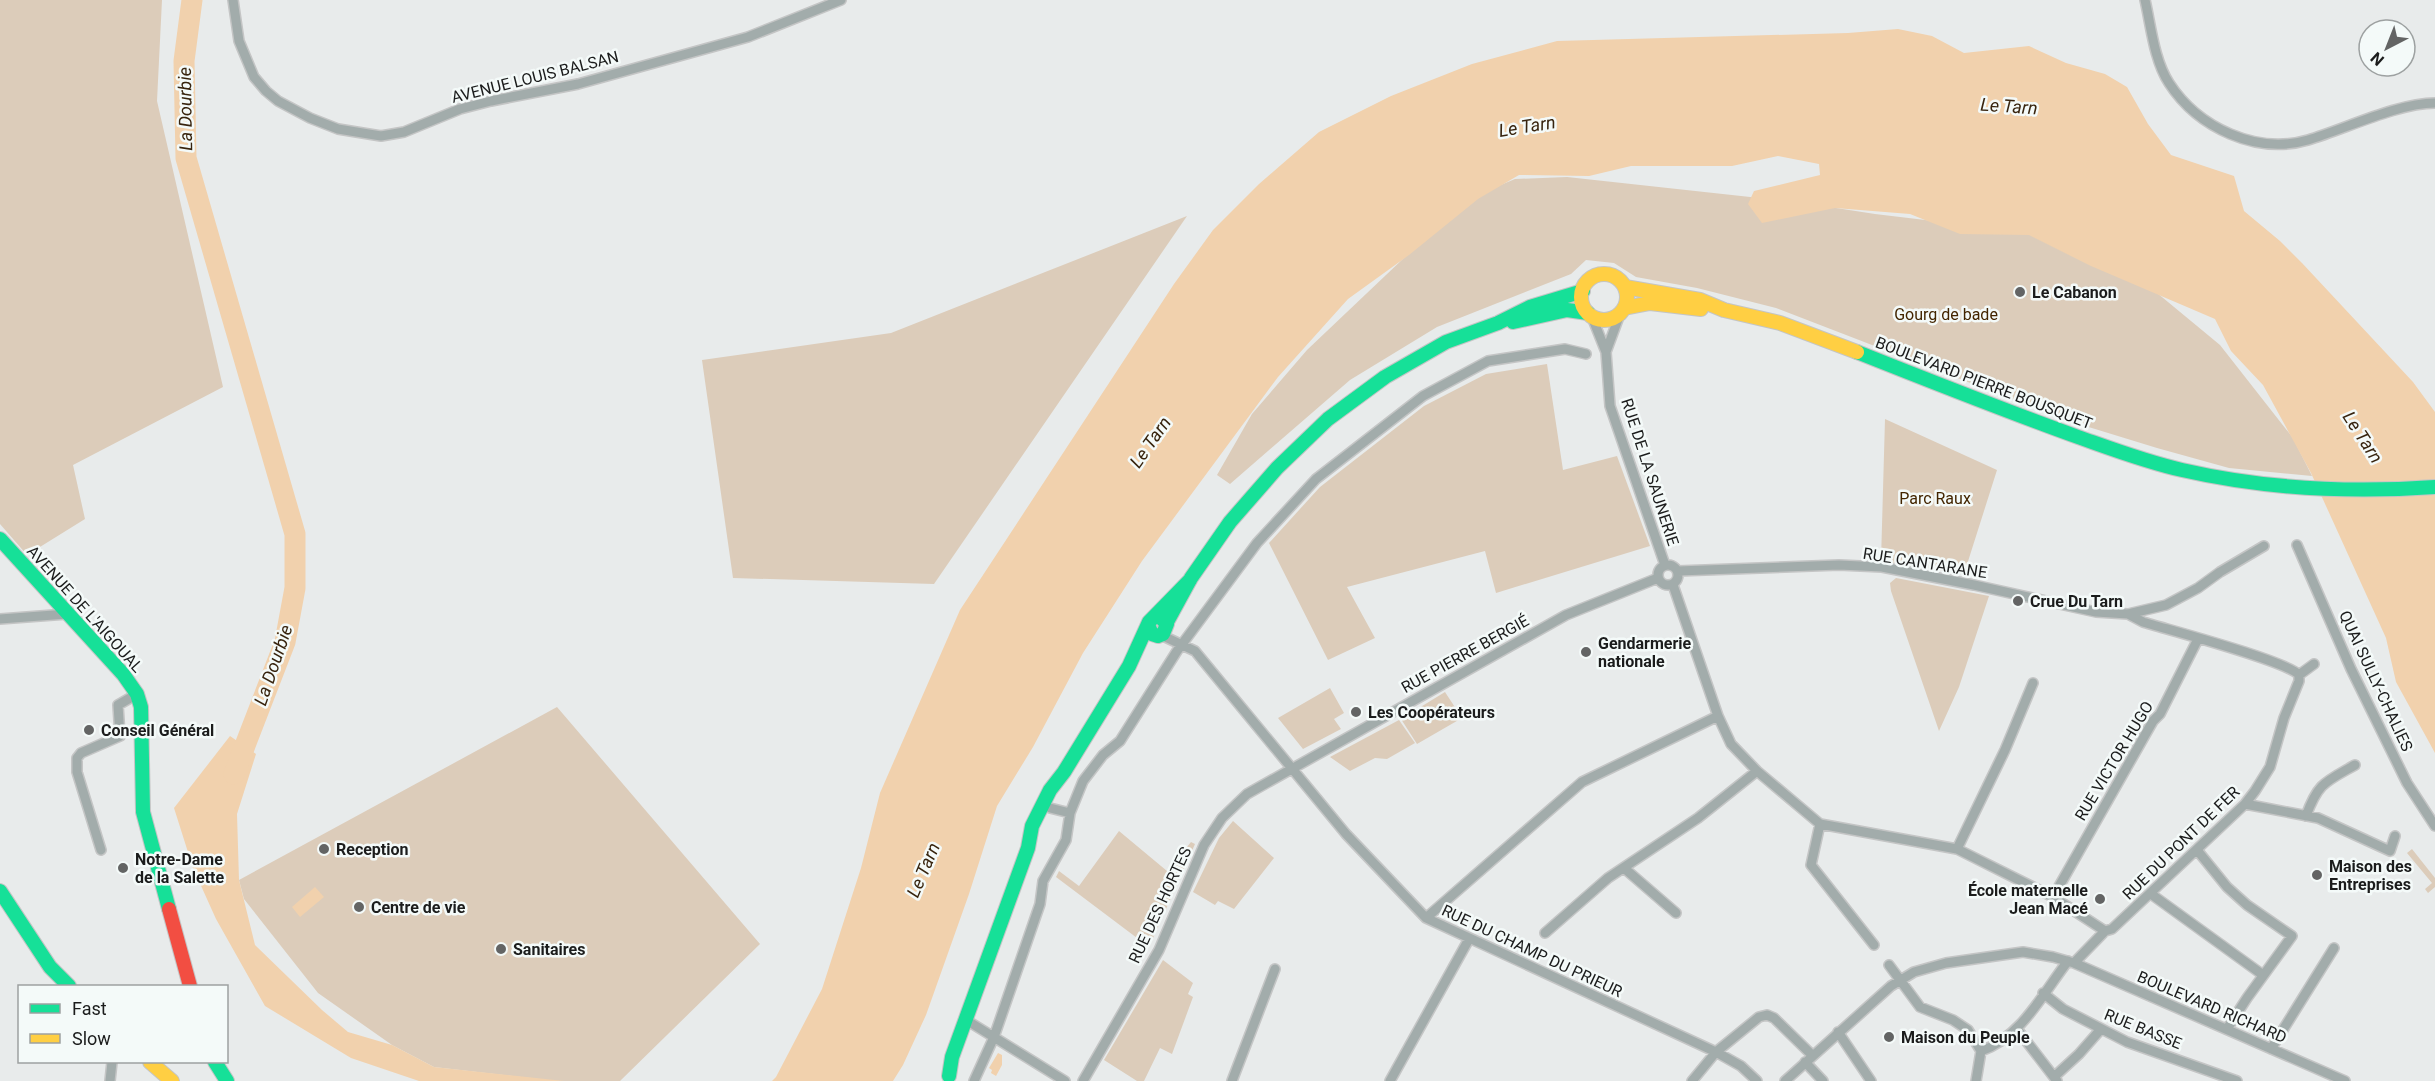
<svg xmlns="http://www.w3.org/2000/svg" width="2435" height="1081" viewBox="0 0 2435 1081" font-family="Roboto,sans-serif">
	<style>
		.green { fill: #dcccba }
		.water { fill: #f1d1ad }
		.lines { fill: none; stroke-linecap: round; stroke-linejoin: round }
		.river { stroke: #f1d1ad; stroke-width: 21 }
		.street-casing { stroke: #c4c5c5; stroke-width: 12 }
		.fast-casing { stroke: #c4c5c5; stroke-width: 16 }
		.slow-casing { stroke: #c4c5c5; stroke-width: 16 }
		.jam-casing { stroke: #c4c5c5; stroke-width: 16 }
		.street { stroke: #a2acab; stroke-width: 9 }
		.fast { stroke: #16e098; stroke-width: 14 }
		.slow { stroke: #ffcf43; stroke-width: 14 }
		.jam { stroke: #f24e42; stroke-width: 14 }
		.poi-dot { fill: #636464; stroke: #f4faf9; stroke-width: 2 }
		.labels { text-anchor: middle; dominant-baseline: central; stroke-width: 5; stroke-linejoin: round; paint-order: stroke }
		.street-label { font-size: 16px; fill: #1b1c1c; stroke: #f4faf9 }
		.poi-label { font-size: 16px; font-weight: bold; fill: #1b1c1c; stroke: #f4faf9; text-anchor: start }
		.park-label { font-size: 16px; fill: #432500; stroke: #f4faf9 }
		.water-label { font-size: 18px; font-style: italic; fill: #38240e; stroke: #f4faf9 }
	</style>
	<rect width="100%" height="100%" fill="#e8ebeb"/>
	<path class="green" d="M 0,0 L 162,0 L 157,101 L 223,387 L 73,465 L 85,519 L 27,555 L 0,524 Z
		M 1567,177 L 1797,202 L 1875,214 L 2043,234 L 2145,283 L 2220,345 L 2293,438 L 2312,476 L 2229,468 L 2157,448 L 2069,421 L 1776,308 L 1697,288 L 1636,277 L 1614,263 L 1586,260 L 1571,274 L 1437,327 L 1350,380 L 1230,484 L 1217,475 L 1252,414 L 1307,350 L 1465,200 L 1515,179 Z
		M 1187,216 L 934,584 L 733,578 L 702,360 L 891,333 Z
		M 1547,364 L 1563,470 L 1617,456 L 1650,546 L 1496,593 L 1485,551 L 1347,587 L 1375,638 L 1328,660 L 1269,543 L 1320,487 L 1424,406 L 1486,374 Z
		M 1885,419 L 1997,470 L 1964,574 L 1881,561 Z
		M 1896,578 L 1989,596 L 1959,687 L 1939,731 L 1891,591 L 1890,583 Z
		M 1330,688 L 1344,713 L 1334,719 L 1341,729 L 1303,749 L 1278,718 Z
		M 1445,692 L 1462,718 L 1417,744 L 1401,719 Z
		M 557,707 L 760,944 L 620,1081 L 555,1081 L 434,1067 L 392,1045 L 318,993 L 244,899 L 239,880 Z
		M 1399,720 L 1415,743 L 1387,759 L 1375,758 L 1350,771 L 1330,757 Z
		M 1233,821 L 1274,858 L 1234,909 L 1218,901 L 1215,905 L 1193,892 L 1219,838 Z
		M 1119,831 L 1167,871 L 1191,842 L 1195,844 L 1149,947 L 1056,877 L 1059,871 L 1079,886 Z
		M 2412,849 L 2435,878 L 2435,887 L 2428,893 L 2425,889 L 2432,883 L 2407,853 Z
		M 1163,960 L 1193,983 L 1188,994 L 1193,997 L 1172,1054 L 1160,1048 L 1144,1081 L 1137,1081 L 1104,1060 Z"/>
	<path class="water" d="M 1898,29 L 1932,36 L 1964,53 L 2029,46 L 2066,63 L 2105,74 L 2127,87 L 2148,124 L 2171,155 L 2234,176 L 2244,211 L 2280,241 L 2302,263 L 2413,382 L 2435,412 L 2435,753 L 2396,682 L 2386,638 L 2311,473 L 2263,385 L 2231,351 L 2215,319 L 2091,266 L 2029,235 L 1960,234 L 1910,214 L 1835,208 L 1762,223 L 1748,204 L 1754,191 L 1820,175 L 1819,164 L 1778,156 L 1732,166 L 1631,166 L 1589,176 L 1519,175 L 1478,199 L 1409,255 L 1348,299 L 1278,377 L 1142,561 L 1083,653 L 1033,747 L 997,806 L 969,894 L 926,1015 L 903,1065 L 893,1081 L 772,1081 L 776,1077 L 822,989 L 861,868 L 880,793 L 960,610 L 1174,284 L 1213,230 L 1259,184 L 1319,132 L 1391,96 L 1472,64 L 1557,41 L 1848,33 Z
		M 230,736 L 256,754 L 237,814 L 239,880 L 255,945 L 322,1010 L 348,1032 L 392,1045 L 434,1067 L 564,1081 L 419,1081 L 351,1058 L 265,1006 L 216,919 L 193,868 L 174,808 Z
		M 315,887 L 324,897 L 300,917 L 292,907 Z
		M 998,1053 L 1002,1055 L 1002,1065 L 996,1076 L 991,1073 L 992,1070 L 989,1068 Z"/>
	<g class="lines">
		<path class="river" d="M 192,0 L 184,61 L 186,158 L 295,534 L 295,588 L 285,642 L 234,774"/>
		<defs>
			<path id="street" d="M 233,0 L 239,41 L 254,77 L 266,91 L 278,101 L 310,118 L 338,129 L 381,136 L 404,132 L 460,109 L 491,101 L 578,84 L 748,37 L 841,0
				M 2145,0 C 2151,26 2154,60 2169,83 C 2198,128 2257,155 2308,140 C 2345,129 2398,103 2435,103
				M 1592,317 L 1606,352 L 1620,314
				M 1606,352 L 1610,406 L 1665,565
				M 2297,545 L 2351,669 L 2407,783 L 2435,826
				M1658 575a10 10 0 1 1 20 0a10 10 0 1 1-20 0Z
				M 1678,571 L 1839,565 L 1882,567 L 1974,585 L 2096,612 L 2128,614 L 2166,605 L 2198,588 L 2220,572 L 2264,546
				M 1673,585 L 1718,716 L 1731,744 L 1757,771 L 1820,824 L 1957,849 L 2053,897 L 2105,931
				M 2128,614 L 2143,622 C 2169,630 2287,661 2299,675
				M 0,619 L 67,614
				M 1161,635 L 1195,651 L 1346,834 L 1426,918 L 1716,1052 L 1741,1066 L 1757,1081
				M 2245,804 L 2318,818 L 2390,851 L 2395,836
				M 1050,808 L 1070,813
				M 2306,816 C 2318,783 2325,782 2355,765
				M 1820,824 L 1811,865 L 1874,945
				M 1957,849 L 2005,750 L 2033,683
				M 101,850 L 77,772 L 77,758 L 81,753 L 120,736 L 118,705 L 137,694
				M 2197,850 L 2227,887 L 2247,905 L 2292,936 L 2247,998 L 2227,1029
				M 1624,868 L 1676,913
				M 2151,894 L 2263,975
				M 2053,897 L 2153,721 L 2160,714 L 2198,639
				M 1426,918 L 1582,782 L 1718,716
				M 1545,933 L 1608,878 L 1698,818 L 1757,771
				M 2074,963 L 2105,931 L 2112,929 L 2245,804 L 2255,791 L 2270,767 L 2284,718 L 2299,681 L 2299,675 L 2314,664
				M 1889,965 L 1920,1007 L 1953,1020 L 1968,1030 L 1981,1051
				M 2043,993 L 2063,1009 L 2127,1042 L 2237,1081
				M 971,1023 L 1065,1081
				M 2017,1029 L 2057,1081
				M 1838,1032 L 1871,1081
				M 2271,1049 L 2334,948
				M 1805,1062 L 1823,1081
				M 2054,1077 L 2079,1054 L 2101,1029
				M 110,1081 L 112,1062
				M 974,1081 L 994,1037 L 1040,904 L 1043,881 L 1066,840 L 1070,813 L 1083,781 L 1103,755 L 1120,741 L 1177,651 L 1257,543 L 1316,479 L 1423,396 L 1488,361 L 1565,349 L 1586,354
				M 1083,1081 L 1159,950 L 1204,845 L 1222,818 L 1247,794 L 1566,615 L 1658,578
				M 1232,1081 L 1275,969
				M 1390,1081 L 1469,939
				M 1692,1081 L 1716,1052 L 1759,1017 L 1767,1015 L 1774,1018 L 1812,1055
				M 1785,1081 L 1891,986 L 1914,972 L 1946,963 L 2023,952 L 2053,957 L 2074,963 L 2345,1081
				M 1976,1081 L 1981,1051 C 2022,1037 2043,993 2068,961"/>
			<path id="fast" d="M 1513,322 L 1567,310 L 1588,313
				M 1857,352 C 1930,381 2003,410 2078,437 C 2112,449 2146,462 2182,470 C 2265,489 2350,493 2435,487
				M 0,539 L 123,674 L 137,694 L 141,707 L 143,812 L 169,909
				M 1167,622 L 1191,578 L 1230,522 L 1277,468 L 1328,419 L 1385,377 L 1446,342 L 1498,323 L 1530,307 L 1583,291
				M 1148,625 L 1152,634 L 1158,636 L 1163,634 L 1167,624 L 1160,617
				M 0,891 L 50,967 L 69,986
				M 215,1062 L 227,1081
				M 949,1076 L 952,1057 L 1028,848 L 1032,826 L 1050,790 L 1064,772 L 1129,666 L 1149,622 L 1190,580"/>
			<path id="slow" d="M1581 297a23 23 0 1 1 46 0a23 23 0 1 1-46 0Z
				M 1625,287 L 1700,300 L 1724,310 L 1780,323 L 1857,352
				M 1624,308 L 1650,303 L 1701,309
				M 150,1062 L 172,1081"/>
			<path id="jam" d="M 169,909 L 190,986"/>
		</defs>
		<use href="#street" class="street-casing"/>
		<use href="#fast" class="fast-casing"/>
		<use href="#slow" class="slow-casing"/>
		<use href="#jam" class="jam-casing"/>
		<use href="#street" class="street"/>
		<use href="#fast" class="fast"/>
		<use href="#slow" class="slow"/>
		<use href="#jam" class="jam"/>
	</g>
	<g class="poi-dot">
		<circle cx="2020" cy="292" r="6"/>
		<circle cx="2018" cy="601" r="6"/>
		<circle cx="1586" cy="652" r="6"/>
		<circle cx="1356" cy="712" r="6"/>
		<circle cx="89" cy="730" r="6"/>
		<circle cx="324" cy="849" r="6"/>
		<circle cx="123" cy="868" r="6"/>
		<circle cx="2317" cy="875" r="6"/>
		<circle cx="2100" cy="899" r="6"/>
		<circle cx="359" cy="907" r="6"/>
		<circle cx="501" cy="949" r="6"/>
		<circle cx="1889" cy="1037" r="6"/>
	</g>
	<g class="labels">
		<g class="street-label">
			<text transform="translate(535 77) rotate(-14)">AVENUE LOUIS BALSAN</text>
			<text transform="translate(1984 383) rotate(21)">BOULEVARD PIERRE BOUSQUET</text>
			<text transform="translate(1650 472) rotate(72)">RUE DE LA SAUNERIE</text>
			<text transform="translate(1925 563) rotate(9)">RUE CANTARANE</text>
			<text transform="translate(85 609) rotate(48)">AVENUE DE L'AIGOUAL</text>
			<text transform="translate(1465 654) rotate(-29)">RUE PIERRE BERGIÉ</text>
			<text transform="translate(2376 681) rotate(65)">QUAI SULLY-CHALIES</text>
			<text transform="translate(2114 761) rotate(-59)">RUE VICTOR HUGO</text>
			<text transform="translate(2181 843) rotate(-44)">RUE DU PONT DE FER</text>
			<text transform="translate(1160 905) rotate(-65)">RUE DES HORTES</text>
			<text transform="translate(1532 951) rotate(25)">RUE DU CHAMP DU PRIEUR</text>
			<text transform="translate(2212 1007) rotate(23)">BOULEVARD RICHARD</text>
			<text transform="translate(2143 1029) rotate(22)">RUE BASSE</text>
		</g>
		<g class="poi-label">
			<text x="2032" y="292">Le Cabanon</text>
			<text x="2030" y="601">Crue Du Tarn</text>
			<text x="1598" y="643">Gendarmerie<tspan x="1598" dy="18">nationale</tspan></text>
			<text x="1368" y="712">Les Coopérateurs</text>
			<text x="101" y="730">Conseil Général</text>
			<text x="336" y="849">Reception</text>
			<text x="135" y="859">Notre-Dame<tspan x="135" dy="18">de la Salette</tspan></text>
			<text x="2329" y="866">Maison des<tspan x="2329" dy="18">Entreprises</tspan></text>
			<text x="2088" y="890" text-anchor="end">École maternelle<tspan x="2088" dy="18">Jean Macé</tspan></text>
			<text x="371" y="907">Centre de vie</text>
			<text x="513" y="949">Sanitaires</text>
			<text x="1901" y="1037">Maison du Peuple</text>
		</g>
		<g class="park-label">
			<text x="1946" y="314">Gourg de bade</text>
			<text x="1935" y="498">Parc Raux</text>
		</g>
		<g class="water-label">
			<text transform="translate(2009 106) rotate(4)">Le Tarn</text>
			<text transform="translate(185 109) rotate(-91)">La Dourbie</text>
			<text transform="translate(1527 126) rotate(-9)">Le Tarn</text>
			<text transform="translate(2363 437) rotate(57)">Le Tarn</text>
			<text transform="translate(1150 442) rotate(-55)">Le Tarn</text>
			<text transform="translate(273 665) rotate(-71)">La Dourbie</text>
			<text transform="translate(923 870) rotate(-67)">Le Tarn</text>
		</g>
	</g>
	<rect x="18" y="985" width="210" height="78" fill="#f4faf9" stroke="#9da1a1" stroke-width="1.5"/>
	<rect x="30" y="1004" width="30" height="9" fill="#16e098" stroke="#9da1a1" stroke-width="1.5"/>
	<text x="72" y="1015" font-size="18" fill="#1b1c1c">Fast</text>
	<rect x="30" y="1034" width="30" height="9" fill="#ffcf43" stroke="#9da1a1" stroke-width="1.5"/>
	<text x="72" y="1045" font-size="18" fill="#1b1c1c">Slow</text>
	<g transform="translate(2387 48) rotate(222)"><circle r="28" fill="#f4faf9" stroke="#9da1a1" stroke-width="1.5"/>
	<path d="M0-4.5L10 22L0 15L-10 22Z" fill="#636464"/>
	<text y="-9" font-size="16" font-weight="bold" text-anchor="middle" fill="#1b1c1c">N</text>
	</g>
</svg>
